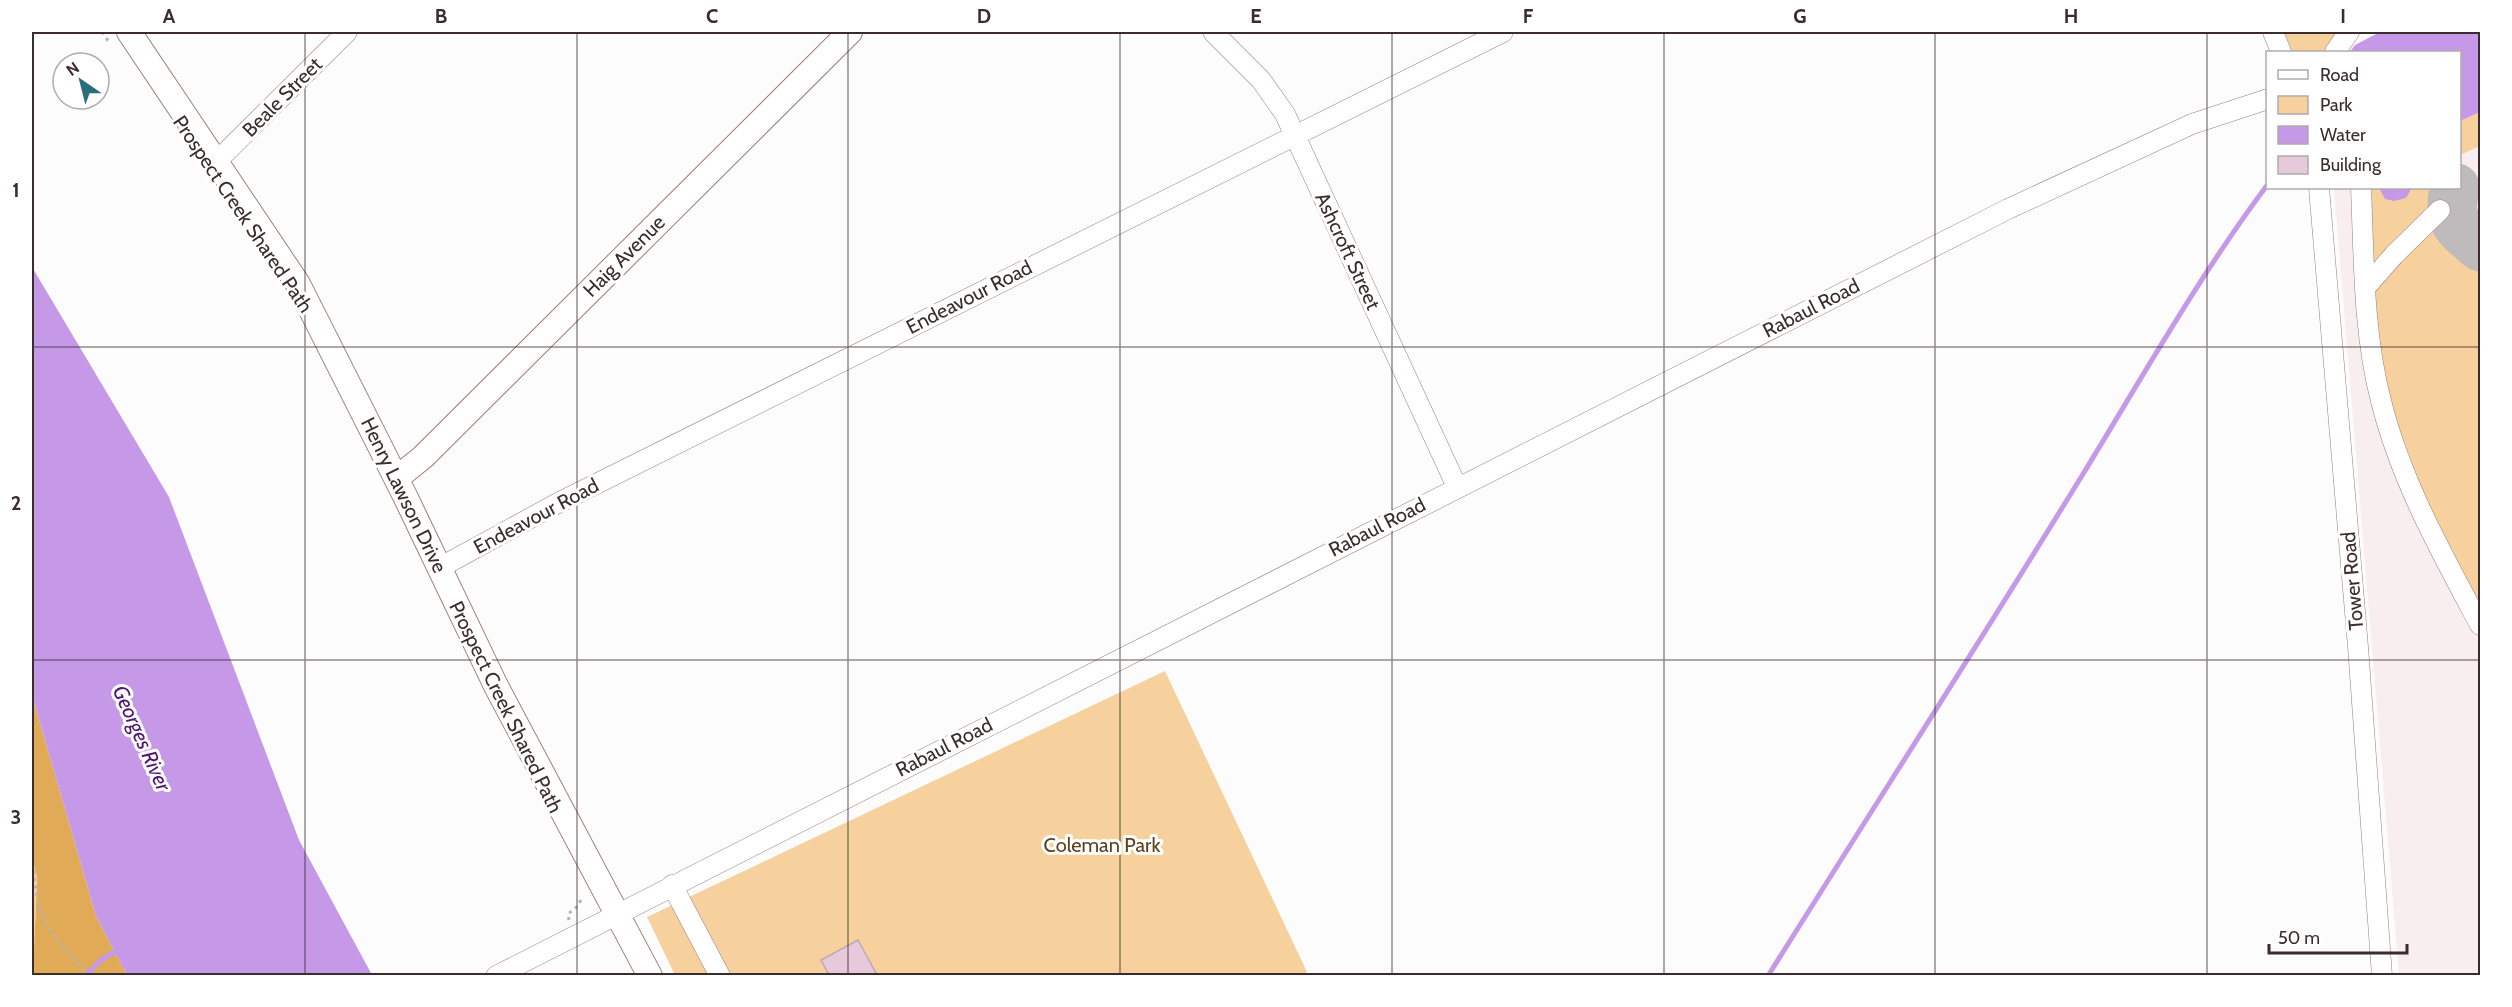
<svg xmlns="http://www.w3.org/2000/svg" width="2512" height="1007" viewBox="0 0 2512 1007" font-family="Cabin,sans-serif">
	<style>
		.built { fill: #f8eeef }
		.green { fill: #f6d19d }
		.forest { fill: #e1aa56 }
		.water { fill: #c599e8 }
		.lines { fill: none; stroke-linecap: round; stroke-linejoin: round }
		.stream { stroke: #c599e8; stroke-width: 5 }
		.taxiway { stroke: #bfbabb; stroke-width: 50 }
		.building { fill: #e7c9dc; stroke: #c2a5b6; stroke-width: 1.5 }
		.minor-casing { stroke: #9d7c7e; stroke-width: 21 }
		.major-casing { stroke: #9d7c7e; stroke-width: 26 }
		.path { stroke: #b9b4b5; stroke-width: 3; stroke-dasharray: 3 4.5; stroke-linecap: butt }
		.minor { stroke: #fff; stroke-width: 20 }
		.major { stroke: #fff; stroke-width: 24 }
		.grid { fill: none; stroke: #3b2d2e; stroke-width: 1.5; stroke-opacity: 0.55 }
		.labels { text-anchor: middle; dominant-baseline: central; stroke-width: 6; stroke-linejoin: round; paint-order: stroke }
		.street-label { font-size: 20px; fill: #3b2d2e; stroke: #fff }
		.park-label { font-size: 20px; fill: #5a421f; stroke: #fff }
		.water-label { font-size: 21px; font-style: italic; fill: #501472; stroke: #fff }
		.neatline { fill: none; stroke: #3b2d2e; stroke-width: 2 }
		.grid-label { font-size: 20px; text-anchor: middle; font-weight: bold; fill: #3b2d2e }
	</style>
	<rect width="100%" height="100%" fill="#fcfcfc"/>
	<path class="built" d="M 2480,32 L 2480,975 L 2399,975 L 2334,188 L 2460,188 L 2460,52 L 2294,52 Z"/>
	<path class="green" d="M 2283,32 L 2342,32 L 2329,52 L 2291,52 Z
		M 2480,112 L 2480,146 L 2460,155 L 2460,121 Z
		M 2372,188 L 2411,191 L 2412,188 L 2441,188 L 2438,201 L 2372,269 Z
		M 2439,223 L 2443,231 L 2480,264 L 2480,606 L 2431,513 L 2387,396 L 2373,293 L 2381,281 Z
		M 1165,671 L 1307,972 L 1299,976 L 675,975 L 647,917 Z
		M 32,857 L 37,879 L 33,976 L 32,975 Z"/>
	<path class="forest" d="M 32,695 L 96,916 L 127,975 L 33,975 L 37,879 L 32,857 Z"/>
	<path class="water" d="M 2380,32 L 2480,32 L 2480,112 L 2460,121 L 2460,52 L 2350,52 L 2355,45 Z
		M 2379,188 L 2412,188 L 2406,198 L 2394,201 L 2385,199 Z
		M 32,267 L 169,497 L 299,840 L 372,975 L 127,975 L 96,916 L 32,695 Z"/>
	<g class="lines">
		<path class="stream" d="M 85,976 L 101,960 L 119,949
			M 1768,976 C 1873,808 1980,642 2083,474 C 2143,376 2199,276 2268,184"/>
		<path class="taxiway" d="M 2455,188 C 2447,221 2456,225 2480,246"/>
	</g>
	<path class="building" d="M 858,940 L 877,975 L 829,975 L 821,960 Z"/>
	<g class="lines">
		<defs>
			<path id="minor" d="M 1213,32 L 1261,80 L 1285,114 L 1457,487
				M 2273,32 L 2281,52
				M 2335,52 L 2349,32
				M 216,162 L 347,32
				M 2319,188 L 2358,647 L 2382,976
				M 2361,188 C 2364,258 2363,332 2381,401 C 2401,481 2441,552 2480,625
				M 2365,288 L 2394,255 L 2440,210
				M 439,568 L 558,503 L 1503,32
				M 672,885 L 720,976
				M 496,976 L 2008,209 L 2192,124 L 2268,99"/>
			<path id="major" d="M 129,32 L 298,284 L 405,496 L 496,686 L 650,976
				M 397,478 L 423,457 L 850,32"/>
		</defs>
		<use href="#minor" class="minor-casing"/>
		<use href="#major" class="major-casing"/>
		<path class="path" d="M 102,32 L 109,42
			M 32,818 C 34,849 31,882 41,911 C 50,936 72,956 89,976
			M 569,920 L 568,914 L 579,905 L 582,896"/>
		<use href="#minor" class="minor"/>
		<use href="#major" class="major"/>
	</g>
	<path class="grid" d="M 305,32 L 305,976M 577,32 L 577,976M 848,32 L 848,976M 1120,32 L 1120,976M 1392,32 L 1392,976M 1664,32 L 1664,976M 1935,32 L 1935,976M 2207,32 L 2207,976M 32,347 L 2480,347M 32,660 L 2480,660"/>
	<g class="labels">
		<g class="street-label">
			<text transform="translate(282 97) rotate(-45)">Beale Street</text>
			<text transform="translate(243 214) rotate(56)">Prospect Creek Shared Path</text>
			<text transform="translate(1348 251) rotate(65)">Ashcroft Street</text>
			<text transform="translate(624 256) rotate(-45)">Haig Avenue</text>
			<text transform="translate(969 297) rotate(-27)">Endeavour Road</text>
			<text transform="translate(1811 308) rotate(-27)">Rabaul Road</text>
			<text transform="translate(404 495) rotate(64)">Henry Lawson Drive</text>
			<text transform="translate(536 516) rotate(-28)">Endeavour Road</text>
			<text transform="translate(1377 527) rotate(-27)">Rabaul Road</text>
			<text transform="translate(2352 581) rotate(-95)">Tower Road</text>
			<text transform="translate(506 707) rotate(64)">Prospect Creek Shared Path</text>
			<text transform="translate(944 747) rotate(-27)">Rabaul Road</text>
		</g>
		<g class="park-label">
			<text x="1102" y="845">Coleman Park</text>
		</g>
		<g class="water-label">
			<text transform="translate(142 738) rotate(66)">Georges River</text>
		</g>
	</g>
	<rect width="2512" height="1007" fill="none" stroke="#ffffff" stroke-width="66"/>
	<rect x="2266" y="51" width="195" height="138" fill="#ffffff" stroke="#b1abab" stroke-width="1.5"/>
	<rect x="2278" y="70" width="30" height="9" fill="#ffffff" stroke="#b1abab" stroke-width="1.5"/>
	<text x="2320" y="81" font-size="18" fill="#3b2d2e">Road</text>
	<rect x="2278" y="96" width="30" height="18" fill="#f6d19d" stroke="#b1abab" stroke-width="1.5"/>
	<text x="2320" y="111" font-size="18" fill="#3b2d2e">Park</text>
	<rect x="2278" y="126" width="30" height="18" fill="#c599e8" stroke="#b1abab" stroke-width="1.5"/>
	<text x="2320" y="141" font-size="18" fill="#3b2d2e">Water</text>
	<rect x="2278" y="156" width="30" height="18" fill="#e7c9dc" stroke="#b1abab" stroke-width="1.5"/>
	<text x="2320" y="171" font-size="18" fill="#3b2d2e">Building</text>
	<g transform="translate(81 81) rotate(325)"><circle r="28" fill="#ffffff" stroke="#b1abab" stroke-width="1.5"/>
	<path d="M0-4.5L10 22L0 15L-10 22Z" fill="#286e7d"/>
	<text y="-9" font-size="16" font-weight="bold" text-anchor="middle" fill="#3b2d2e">N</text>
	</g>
	<path d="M2269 944v9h138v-9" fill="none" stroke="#3b2d2e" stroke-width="3"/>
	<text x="2278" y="944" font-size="18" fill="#3b2d2e" stroke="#ffffff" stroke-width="4.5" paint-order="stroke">50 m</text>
	<rect x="33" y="33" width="2446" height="941" class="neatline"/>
	<g class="grid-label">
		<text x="169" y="23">A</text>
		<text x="441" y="23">B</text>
		<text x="712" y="23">C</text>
		<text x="984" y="23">D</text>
		<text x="1256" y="23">E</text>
		<text x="1528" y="23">F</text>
		<text x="1800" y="23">G</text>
		<text x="2071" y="23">H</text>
		<text x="2343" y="23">I</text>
		<text x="16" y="197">1</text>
		<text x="16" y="510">2</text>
		<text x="16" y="824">3</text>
	</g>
</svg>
